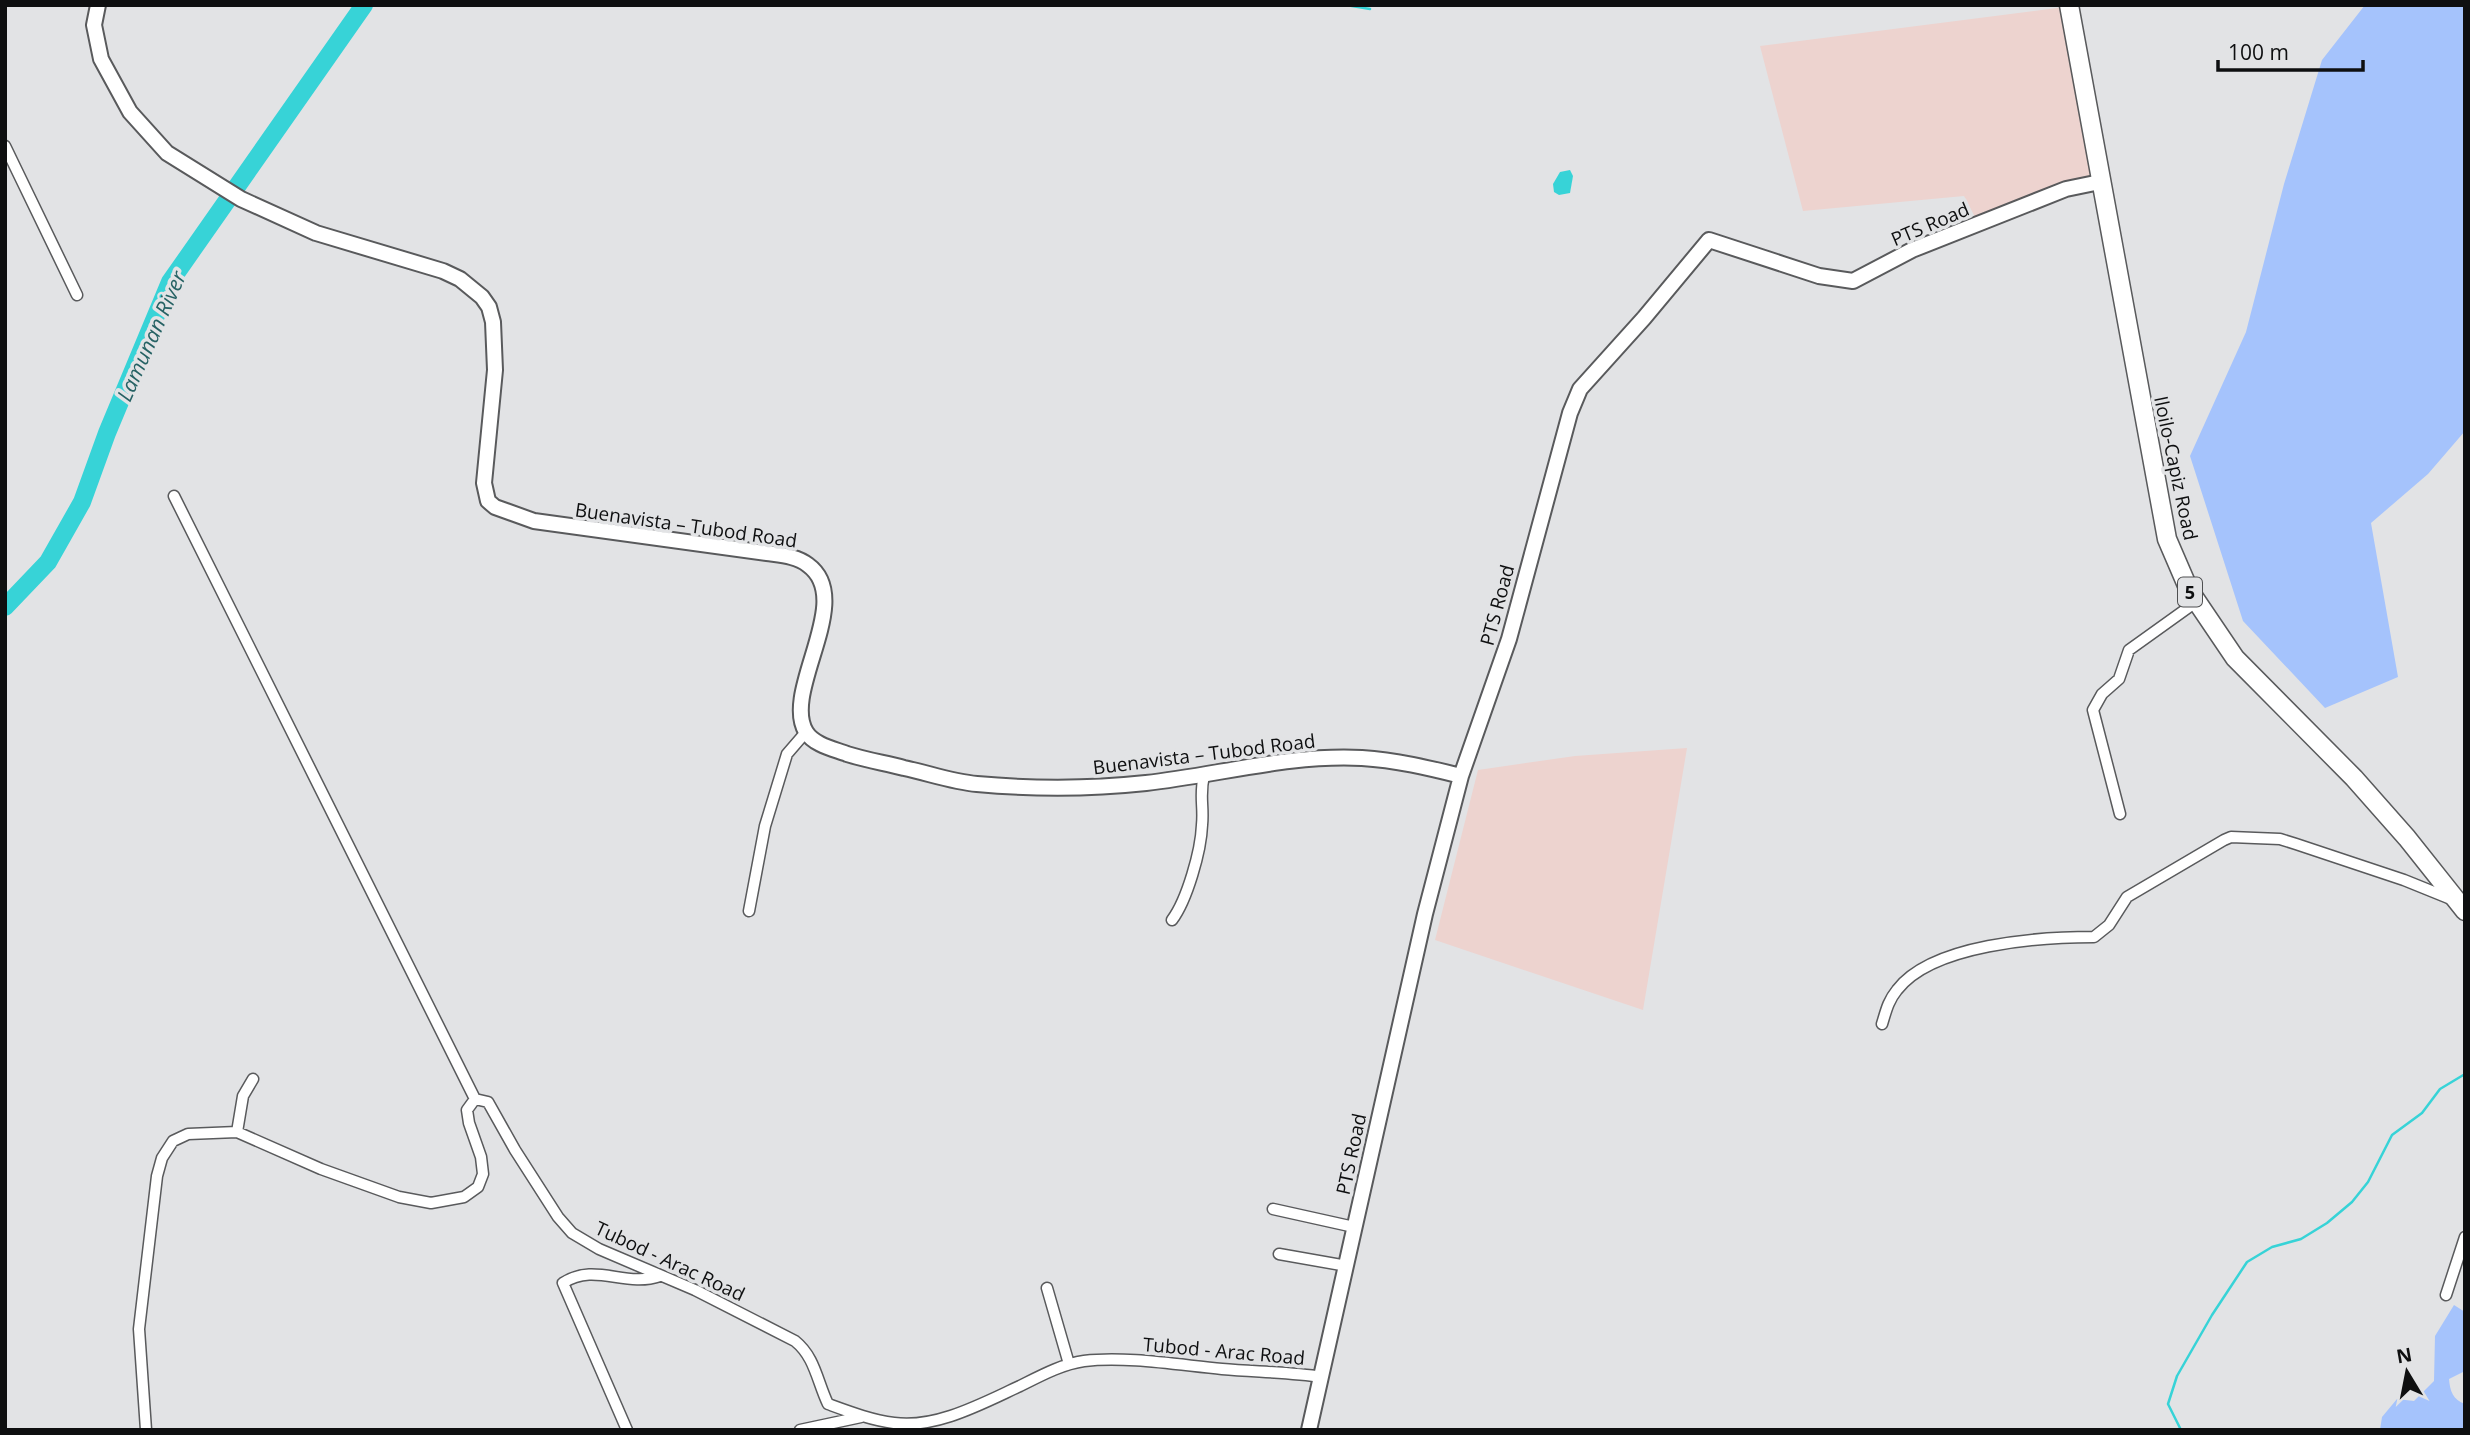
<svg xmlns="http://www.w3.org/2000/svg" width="2470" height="1435" viewBox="0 0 2470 1435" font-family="'Open Sans',sans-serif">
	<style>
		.education { fill: #edd3cf }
		.green { fill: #a5c3fc }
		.water { fill: #37d3d7 }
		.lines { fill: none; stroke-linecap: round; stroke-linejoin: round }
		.stream { stroke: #37d3d7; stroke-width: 2.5 }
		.river { stroke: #37d3d7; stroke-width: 18 }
		.street-casing { stroke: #595a5c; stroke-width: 13 }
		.secondary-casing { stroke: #595a5c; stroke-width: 18 }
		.highway-casing { stroke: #595a5c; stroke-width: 21 }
		.street { stroke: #fff; stroke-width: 10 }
		.secondary { stroke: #fff; stroke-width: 14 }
		.highway { stroke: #fff; stroke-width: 18 }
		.labels { text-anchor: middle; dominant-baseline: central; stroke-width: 7; stroke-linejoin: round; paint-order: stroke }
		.shield { fill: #e2e3e5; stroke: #4e4f50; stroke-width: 2 }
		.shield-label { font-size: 18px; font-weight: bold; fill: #0e0f10 }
		.street-label { font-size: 19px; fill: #0e0f10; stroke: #e2e3e5 }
		.water-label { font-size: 21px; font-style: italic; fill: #266264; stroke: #e2e3e5 }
	</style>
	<rect width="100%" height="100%" fill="#e2e3e5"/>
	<path class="education" d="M 2065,7 L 2096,173 L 1976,219 L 1964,196 L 1803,211 L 1760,46 Z
		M 1687,748 L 1643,1010 L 1435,940 L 1478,770 L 1575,756 Z"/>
	<path class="green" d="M 2365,5 L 2465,5 L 2465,431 L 2428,474 L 2371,523 L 2398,677 L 2325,708 L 2243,621 L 2190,456 L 2246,332 L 2284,184 L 2322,60 Z
		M 2454,1305 L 2465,1312 L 2465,1371 L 2449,1379 C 2450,1391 2453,1400 2465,1404 L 2465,1430 L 2380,1430 L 2382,1417 L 2397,1399 L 2414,1401 L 2434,1381 L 2435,1336 Z"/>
	<path class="water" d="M 1570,170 L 1573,176 L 1570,193 L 1559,195 L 1554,192 L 1553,184 L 1560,172 Z"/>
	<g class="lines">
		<path class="stream" d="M 1346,5 L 1370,9
			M 2181,1430 L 2168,1404 L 2177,1376 L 2212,1315 L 2247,1262 L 2272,1247 L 2301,1239 L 2327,1223 L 2352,1202 L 2368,1182 L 2392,1135 L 2422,1113 L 2440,1089 L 2465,1074"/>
		<path class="river" d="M 5,607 L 48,562 L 82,502 L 107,433 L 170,282 L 364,5"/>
		<defs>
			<path id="street" d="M 5,146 L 77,295
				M 174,496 L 475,1099
				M 2120,814 L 2093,710 L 2102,694 L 2119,679 L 2129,650 L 2196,602
				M 749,911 L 765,826 L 787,754 L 806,732
				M 1172,920 C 1187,900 1201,851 1202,825 C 1204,806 1199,796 1204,775
				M 1882,1024 C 1886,1011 1888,1001 1897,990 C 1932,944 2040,937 2094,937 L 2109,925 L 2127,897 L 2224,840 L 2231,837 L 2255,838 L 2280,839 L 2296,844 L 2404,880 L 2451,899
				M 237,1132 L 243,1096 L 253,1079
				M 1273,1209 L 1354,1227
				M 1279,1254 L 1347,1266
				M 1047,1288 L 1069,1364
				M 2446,1295 L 2465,1237
				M 146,1430 L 139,1329 L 157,1176 L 162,1158 L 173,1141 L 188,1134 L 237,1132 L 321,1169 L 399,1197 L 431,1203 L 464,1197 L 478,1187 L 483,1174 L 481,1157 L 469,1123 L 467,1110 L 475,1099 L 488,1102 L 515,1150 L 558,1217 L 572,1233 L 599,1249 L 695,1290 L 795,1341 C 815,1357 817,1381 828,1404 C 850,1412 871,1420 894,1423 C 936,1429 983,1403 1020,1386 C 1040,1376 1062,1364 1084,1361 C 1126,1356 1179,1365 1222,1369 C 1256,1372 1289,1372 1322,1377
				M 627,1430 L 563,1283 C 595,1262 625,1288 660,1276
				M 800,1430 L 861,1417"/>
			<path id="secondary" d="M 98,5 L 94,25 L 101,59 L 130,112 L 167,153 L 241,199 L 316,233 L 443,271 L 460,279 L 482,297 L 489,307 L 493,322 L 495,370 L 484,483 L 488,501 L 495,507 L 534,521 L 767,553 C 780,555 797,556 808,565 C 856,600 781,691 806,732 C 814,745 834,749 847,754 C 866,760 885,763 904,768 C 928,773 953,782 977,784 C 1033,789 1090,789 1146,783 C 1218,775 1290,754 1362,758 C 1396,760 1429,768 1461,776
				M 1309,1430 L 1425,914 L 1461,776 L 1509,639 L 1570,413 L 1580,389 L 1644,318 L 1709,240 L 1819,276 L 1853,281 L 1912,250 L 2066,189 L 2100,182"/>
			<path id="highway" d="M 2069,5 L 2167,539 L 2189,590 L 2235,658 L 2354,778 L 2407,838 L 2465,911"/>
		</defs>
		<use href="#street" class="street-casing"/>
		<use href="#secondary" class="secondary-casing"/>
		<use href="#highway" class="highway-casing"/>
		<use href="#street" class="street"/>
		<use href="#secondary" class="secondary"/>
		<use href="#highway" class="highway"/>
	</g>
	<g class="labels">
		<rect class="shield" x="2178" y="577.5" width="24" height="29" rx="5"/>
		<g class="shield-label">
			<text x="2190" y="592">5</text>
		</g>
		<g class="street-label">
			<text transform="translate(1930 224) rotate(-23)">PTS Road</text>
			<text transform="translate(2176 468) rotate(78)">Iloilo-Capiz Road</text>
			<text transform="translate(686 525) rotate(8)">Buenavista – Tubod Road</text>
			<text transform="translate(1497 605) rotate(-75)">PTS Road</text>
			<text transform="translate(1204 754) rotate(-7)">Buenavista – Tubod Road</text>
			<text transform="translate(1351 1154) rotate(-78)">PTS Road</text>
			<text transform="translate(670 1261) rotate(25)">Tubod - Arac Road</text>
			<text transform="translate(1224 1351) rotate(5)">Tubod - Arac Road</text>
		</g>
		<g class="water-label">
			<text transform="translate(151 336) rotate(-66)">Lamunan River</text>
		</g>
	</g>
	<rect width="2470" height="1435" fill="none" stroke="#0e0f10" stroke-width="14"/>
	<g transform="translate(2407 1372) rotate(350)" stroke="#e2e3e5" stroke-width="5" paint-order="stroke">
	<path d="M0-5L12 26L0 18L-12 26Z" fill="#0e0f10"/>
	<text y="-10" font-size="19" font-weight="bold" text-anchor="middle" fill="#0e0f10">N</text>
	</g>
	<path d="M2218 60v10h145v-10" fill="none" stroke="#0e0f10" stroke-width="3.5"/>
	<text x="2228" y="60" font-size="21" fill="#0e0f10" stroke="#e2e3e5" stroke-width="5" paint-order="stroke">100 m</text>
</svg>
